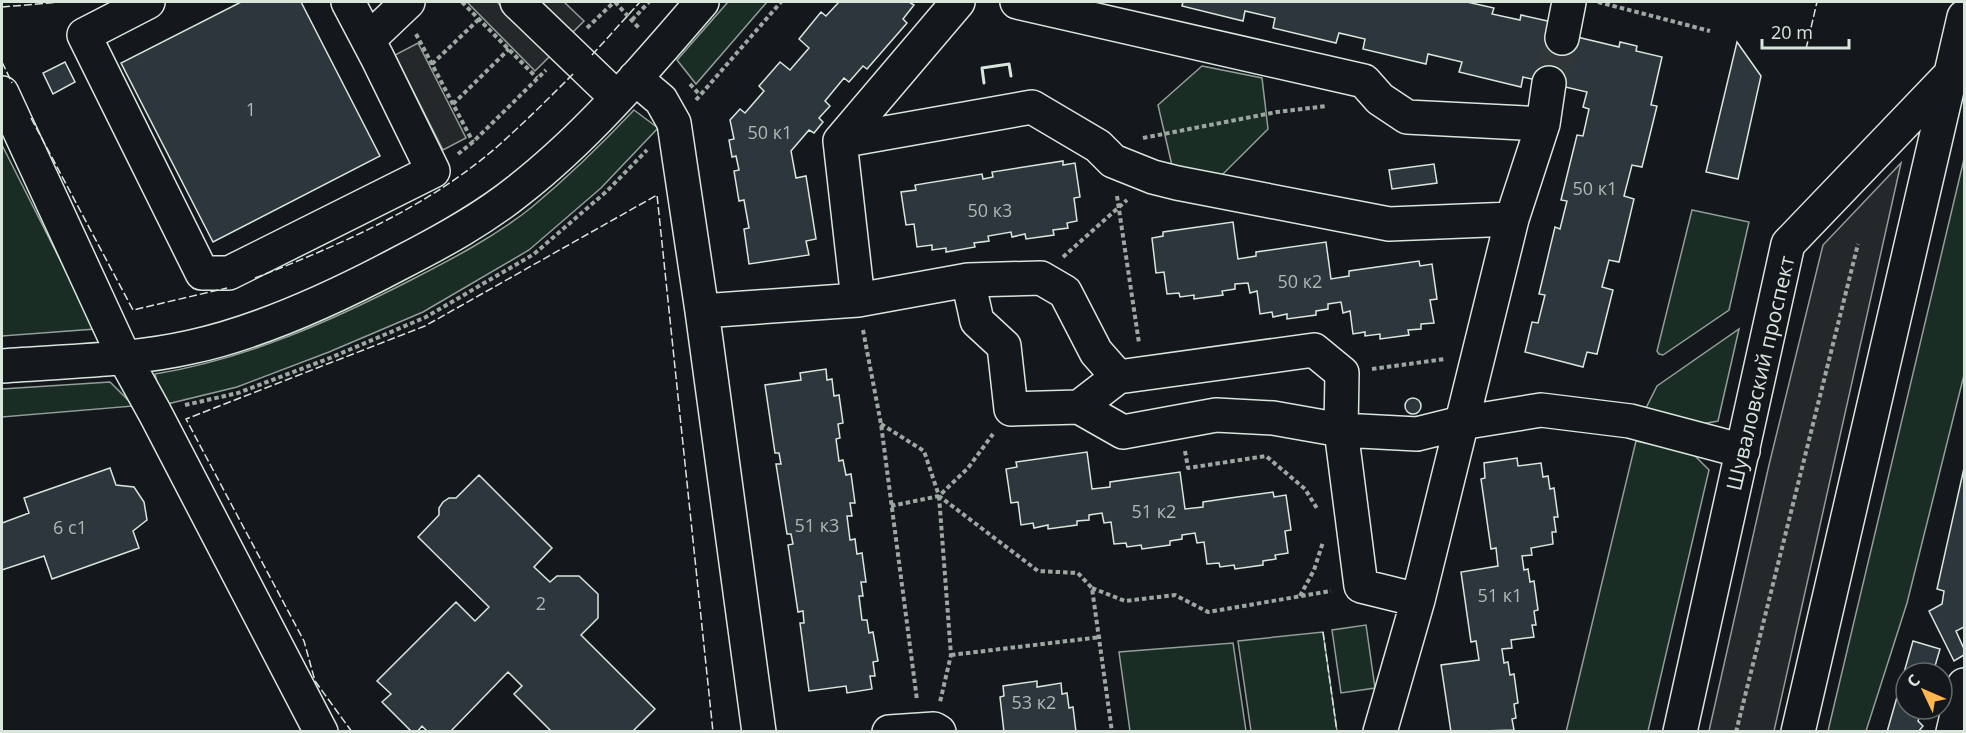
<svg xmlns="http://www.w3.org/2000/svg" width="1966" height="733" viewBox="0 0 1966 733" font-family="'Open Sans',sans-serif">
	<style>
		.green { fill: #1a2d24; stroke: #939e99; stroke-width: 1.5 }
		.parking { fill: #24282b; stroke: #939e99; stroke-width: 1.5 }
		.building { fill: #2c363c; stroke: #d8e6dc; stroke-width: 1.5 }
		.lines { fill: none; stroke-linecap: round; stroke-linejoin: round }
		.minor-tunnel { stroke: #313739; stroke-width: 33; stroke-dasharray: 33 16; stroke-linecap: butt }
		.minor-casing { stroke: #d8e6dc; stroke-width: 36 }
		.major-casing { stroke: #d8e6dc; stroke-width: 36 }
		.path { stroke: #9da8a2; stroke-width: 4; stroke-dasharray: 4.5 3; stroke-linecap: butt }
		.minor { stroke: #14181c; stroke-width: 33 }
		.major { stroke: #14181c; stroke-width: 33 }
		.fence { stroke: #d8e6dc; stroke-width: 1.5; stroke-dasharray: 8 3; stroke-linecap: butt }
		.wall { stroke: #d8e6dc; stroke-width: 3 }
		.labels { text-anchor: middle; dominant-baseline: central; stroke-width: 4.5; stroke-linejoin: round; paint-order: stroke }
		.number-label { font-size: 18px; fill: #adbab4 }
		.street-label { font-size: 21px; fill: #d8e6dc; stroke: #14181c }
	</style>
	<rect width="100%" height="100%" fill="#14181c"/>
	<path class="green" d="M 728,2 L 767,2 L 696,84 L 677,60 Z
		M 1202,66 L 1262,78 L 1268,129 L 1217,180 L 1173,170 L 1158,105 Z
		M 634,110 L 658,128 L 601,188 L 529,250 L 423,312 L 329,352 L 237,387 L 163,405 L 155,374 C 246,359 329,322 411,280 C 452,259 496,236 532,207 C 568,177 602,144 634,110 Z
		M 2,145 L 95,329 L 2,336 Z
		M 1964,159 L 1964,375 L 1907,603 L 1866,731 L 1828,731 Z
		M 1692,210 L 1749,222 L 1729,310 L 1663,355 L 1659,354 L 1657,351 Z
		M 1739,329 L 1718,421 L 1696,425 L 1642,416 L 1657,386 Z
		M 110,382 L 134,406 L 2,417 L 2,389 Z
		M 1636,441 L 1692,453 L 1709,470 L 1648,731 L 1566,732 Z
		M 1366,625 L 1375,688 L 1341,693 L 1332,630 Z
		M 1323,632 L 1337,731 L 1251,731 L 1238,641 Z
		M 1233,643 L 1246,731 L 1130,731 L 1119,652 Z"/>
	<path class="parking" d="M 467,2 L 497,2 L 550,56 L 535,71 Z
		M 534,2 L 564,2 L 584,21 L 569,36 Z
		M 418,43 L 466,138 L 443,150 L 395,55 Z
		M 1901,163 L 1774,731 L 1709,731 L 1769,465 L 1823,245 Z"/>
	<path class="building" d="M 241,2 L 301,2 L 380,156 L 213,242 L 121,63 Z
		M 839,2 L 909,2 L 914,5 L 903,19 L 907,23 L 867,69 L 863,66 L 849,82 L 844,78 L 825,101 L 830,106 L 819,118 L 823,122 L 814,133 L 809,130 L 791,151 L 796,178 L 806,176 L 816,239 L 806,241 L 809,255 L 749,264 L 744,229 L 749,228 L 744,200 L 739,201 L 734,171 L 739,170 L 736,156 L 732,157 L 729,140 L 734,139 L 730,120 L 740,109 L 745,113 L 764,91 L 759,86 L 780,62 L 790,70 L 809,48 L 799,39 L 821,12 L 826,16 Z
		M 1183,2 L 1467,2 L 1494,8 L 1492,14 L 1520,20 L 1521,15 L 1552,22 L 1573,36 L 1619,47 L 1620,42 L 1637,46 L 1636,51 L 1662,57 L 1651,105 L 1657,106 L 1642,167 L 1632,165 L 1624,196 L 1634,199 L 1619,262 L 1609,260 L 1602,287 L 1613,290 L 1597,354 L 1587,352 L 1583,367 L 1525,352 L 1532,322 L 1538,323 L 1545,295 L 1539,294 L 1555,227 L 1560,229 L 1567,201 L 1561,200 L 1577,135 L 1583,136 L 1589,109 L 1583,107 L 1587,92 L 1523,77 L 1521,87 L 1459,72 L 1462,62 L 1428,54 L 1426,64 L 1363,49 L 1365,39 L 1339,33 L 1336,43 L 1273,28 L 1275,18 L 1245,11 L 1243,21 L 1182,6 Z
		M 1737,42 L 1761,76 L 1738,179 L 1706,172 Z
		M 65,62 L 75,82 L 53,94 L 43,73 Z
		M 1063,161 L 1063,165 L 1075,163 L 1080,197 L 1074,198 L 1077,221 L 1067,223 L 1068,228 L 1053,230 L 1054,235 L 1026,239 L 1025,234 L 1012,237 L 1011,232 L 988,236 L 989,241 L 974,243 L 975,247 L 946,252 L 946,248 L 932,250 L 932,245 L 917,247 L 914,224 L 906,225 L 901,192 L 916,190 L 915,185 L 982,174 L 983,179 L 993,177 L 992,172 Z
		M 1434,164 L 1437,183 L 1392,189 L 1389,170 Z
		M 1233,222 L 1238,259 L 1256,256 L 1256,252 L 1326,242 L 1331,279 L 1349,276 L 1349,271 L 1419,261 L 1420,266 L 1432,264 L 1437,299 L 1430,300 L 1434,323 L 1421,324 L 1421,329 L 1408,330 L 1409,335 L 1380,339 L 1380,334 L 1365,336 L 1365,332 L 1353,334 L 1350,311 L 1343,313 L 1341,302 L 1328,304 L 1328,309 L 1316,311 L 1316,315 L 1287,319 L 1287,314 L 1273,317 L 1272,312 L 1260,314 L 1257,291 L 1250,293 L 1248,283 L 1235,284 L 1235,289 L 1222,291 L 1223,295 L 1194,299 L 1194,295 L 1180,297 L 1179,293 L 1167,294 L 1164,272 L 1156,273 L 1152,238 L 1163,236 L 1163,232 Z
		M 826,369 L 827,380 L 832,379 L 834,396 L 839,395 L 843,423 L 838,424 L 840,438 L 836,439 L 839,461 L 843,460 L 846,475 L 851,474 L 855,503 L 850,503 L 852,516 L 847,516 L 850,540 L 855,539 L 857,554 L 862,553 L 866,582 L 861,582 L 863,596 L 859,596 L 862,620 L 867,620 L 869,633 L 873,632 L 878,661 L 873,662 L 875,676 L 870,676 L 872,689 L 847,693 L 846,686 L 809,691 L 800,623 L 804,623 L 803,611 L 798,612 L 788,545 L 793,544 L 791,534 L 787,534 L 776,464 L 781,464 L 779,453 L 775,453 L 765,385 L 801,380 L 800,373 Z
		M1405 406a8 8 0 1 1 16 0a8 8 0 1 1-16 0Z
		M 1087,452 L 1092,489 L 1110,487 L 1110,482 L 1180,472 L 1185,509 L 1203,507 L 1203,502 L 1237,497 L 1273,492 L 1274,497 L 1286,495 L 1291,530 L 1285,531 L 1288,553 L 1275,555 L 1276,559 L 1263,561 L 1263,565 L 1235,569 L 1234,565 L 1220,567 L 1219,563 L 1207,564 L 1204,542 L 1197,543 L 1195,533 L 1182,535 L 1182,539 L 1170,541 L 1170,545 L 1142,549 L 1141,545 L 1127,547 L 1126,543 L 1114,544 L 1111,522 L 1104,523 L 1102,513 L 1089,515 L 1089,520 L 1077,521 L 1077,525 L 1048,529 L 1048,525 L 1034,528 L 1033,523 L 1021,525 L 1018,502 L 1011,503 L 1006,469 L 1017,467 L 1016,462 Z
		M 1517,458 L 1518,466 L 1541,463 L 1543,477 L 1548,476 L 1550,489 L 1554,488 L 1558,517 L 1554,517 L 1556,532 L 1552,532 L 1553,544 L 1531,548 L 1532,555 L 1522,556 L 1524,570 L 1528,569 L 1530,582 L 1534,581 L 1538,610 L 1534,611 L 1536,625 L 1532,625 L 1534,637 L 1511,640 L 1512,648 L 1502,649 L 1504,663 L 1508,662 L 1510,675 L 1514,674 L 1518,703 L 1514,704 L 1516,718 L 1512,719 L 1514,730 L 1451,732 L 1441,665 L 1479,660 L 1476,641 L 1471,642 L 1461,572 L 1498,566 L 1496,548 L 1491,549 L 1481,479 L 1485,478 L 1484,463 Z
		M 110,468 L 116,485 L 134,487 L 144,502 L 147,520 L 133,531 L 139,548 L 52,579 L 44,556 L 2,570 L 2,523 L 29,513 L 24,498 Z
		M 1964,468 L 1964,627 L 1956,631 L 1964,649 L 1964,655 L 1954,661 L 1929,611 L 1942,604 L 1944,591 L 1937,589 Z
		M 479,475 L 552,548 L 534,567 L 550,582 L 557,576 L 579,576 L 598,594 L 598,618 L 581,635 L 655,709 L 632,732 L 552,732 L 514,694 L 522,686 L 508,672 L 450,732 L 428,732 L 422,726 L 417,732 L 412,732 L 382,702 L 391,694 L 377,681 L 456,602 L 475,621 L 489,607 L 418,537 L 439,515 L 439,508 L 443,502 L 449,498 L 456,498 Z
		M 1913,641 L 1940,649 L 1933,673 L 1906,673 L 1906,709 L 1922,709 L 1918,721 L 1923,726 L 1918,732 L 1887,732 Z
		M 1037,681 L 1037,687 L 1061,683 L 1062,694 L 1067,693 L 1069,708 L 1073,707 L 1076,732 L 1004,732 L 1000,697 L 1004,696 L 1003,686 Z"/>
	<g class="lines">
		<path class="minor-tunnel" d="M 1549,83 L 1562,38"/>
		<defs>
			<path id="minor" d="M 148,2 L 84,35 L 202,273 L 229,273 L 433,171 L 377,57 L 348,2
				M 517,2 L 617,98
				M 1017,2 L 1364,81 L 1380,99 L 1407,117 L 1543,124
				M 1562,38 L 1569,2
				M 368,40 L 408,2
				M 635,78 L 661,100 L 674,123 L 702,311 L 759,732
				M 2,93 L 124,357 L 155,413 L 321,732
				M 840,141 L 1032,107 L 1098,146 L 1113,161 L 1153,177 L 1177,183 L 1389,224 L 1512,219
				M 968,280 L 977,321 L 1004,346 L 1011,409 L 1079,407 L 1118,377
				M 858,300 L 840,141 L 958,2
				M 702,311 L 858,300 L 968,280 L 1041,278 L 1065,292 L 1096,352 L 1118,377 L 1314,350 L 1342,373 L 1341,430 L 1361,586 L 1418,600
				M 2,366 C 64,361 129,361 191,347 C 261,332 336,297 400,263 C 441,242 483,219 519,190 C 588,136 645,68 702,2
				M 1079,407 L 1123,432 L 1216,415 L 1273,418 L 1341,430 L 1417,434 L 1461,423 L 1541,410 L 1630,421 L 1743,451
				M 889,732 L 934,729 L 939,732
				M 1380,732 L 1418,600 L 1512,219 L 1543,124 L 1549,83
				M 1953,732 L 1964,685"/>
			<path id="major" d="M 1680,732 L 1788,244 L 1951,74
				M 1798,732 L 1964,17"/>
		</defs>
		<use href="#minor" class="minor-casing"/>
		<use href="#major" class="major-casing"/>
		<path class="path" d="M 462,2 L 537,78
			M 615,2 L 639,28
			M 1598,2 L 1710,31
			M 632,20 L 649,2
			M 587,28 L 614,2
			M 416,34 L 473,142
			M 432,64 L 479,19
			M 690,84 L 700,95
			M 696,100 L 781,2
			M 453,104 L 509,49
			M 1143,138 L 1277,112 L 1327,106
			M 458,154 L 473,142 L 546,70
			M 1117,196 L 1139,343
			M 1063,257 L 1127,200
			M 863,330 L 881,424 L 917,700
			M 1372,369 L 1445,359
			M 185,405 L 238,393 L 330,358 L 426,317 L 534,254 L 607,191 L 647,150
			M 881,424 L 924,451 L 939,496 L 1038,571 L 1078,573 L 1092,588 L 1112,732
			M 1185,451 L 1188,468 L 1266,456 L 1305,489 L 1318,510
			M 939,496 L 951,655 L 940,702
			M 891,506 L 939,496 L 968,468 L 993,434
			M 1092,588 L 1125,601 L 1175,595 L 1208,612 L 1331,591
			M 1300,596 L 1314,570 L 1323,542
			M 951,655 L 1101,637
			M 1736,732 L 1858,244"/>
		<use href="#minor" class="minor"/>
		<use href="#major" class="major"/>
		<path class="fence" d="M 2,7 L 61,2
			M 1806,49 L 1817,2
			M 592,55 L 640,2
			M 2,62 L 12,83
			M 31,118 L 133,310 L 227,288
			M 255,278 C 340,245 430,206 499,145 C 525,122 550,97 575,72
			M 1323,632 L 1337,732
			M 352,732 L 315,681 L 304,641 L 186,419 L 425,326 L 657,195 L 713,732"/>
		<path class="wall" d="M 984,83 L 982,68 L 1009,64 L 1011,76"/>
	</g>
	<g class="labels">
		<g class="number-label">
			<text x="251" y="109">1</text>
			<text x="770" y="132">50 к1</text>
			<text x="1595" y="188">50 к1</text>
			<text x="990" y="210">50 к3</text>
			<text x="1300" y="281">50 к2</text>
			<text x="1154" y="511">51 к2</text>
			<text x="817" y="525">51 к3</text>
			<text x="70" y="527">6 с1</text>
			<text x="1500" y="595">51 к1</text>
			<text x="541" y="603">2</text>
			<text x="1034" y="702">53 к2</text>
		</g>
		<g class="street-label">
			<text transform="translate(1760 373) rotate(-77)">Шуваловский проспект</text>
		</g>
	</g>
	<rect width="1966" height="733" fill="none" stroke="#d8e6dc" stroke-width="6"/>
	<g transform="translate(1924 691) rotate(314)"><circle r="28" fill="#14181c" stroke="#626a69" stroke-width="1.5"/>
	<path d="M0-4.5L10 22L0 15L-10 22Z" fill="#ffb74d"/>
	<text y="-9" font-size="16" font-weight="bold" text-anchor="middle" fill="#d8e6dc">С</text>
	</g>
	<path d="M1762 39v9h87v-9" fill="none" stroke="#d8e6dc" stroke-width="3"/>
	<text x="1771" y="39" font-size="18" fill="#d8e6dc" stroke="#14181c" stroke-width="4.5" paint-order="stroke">20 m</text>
</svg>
